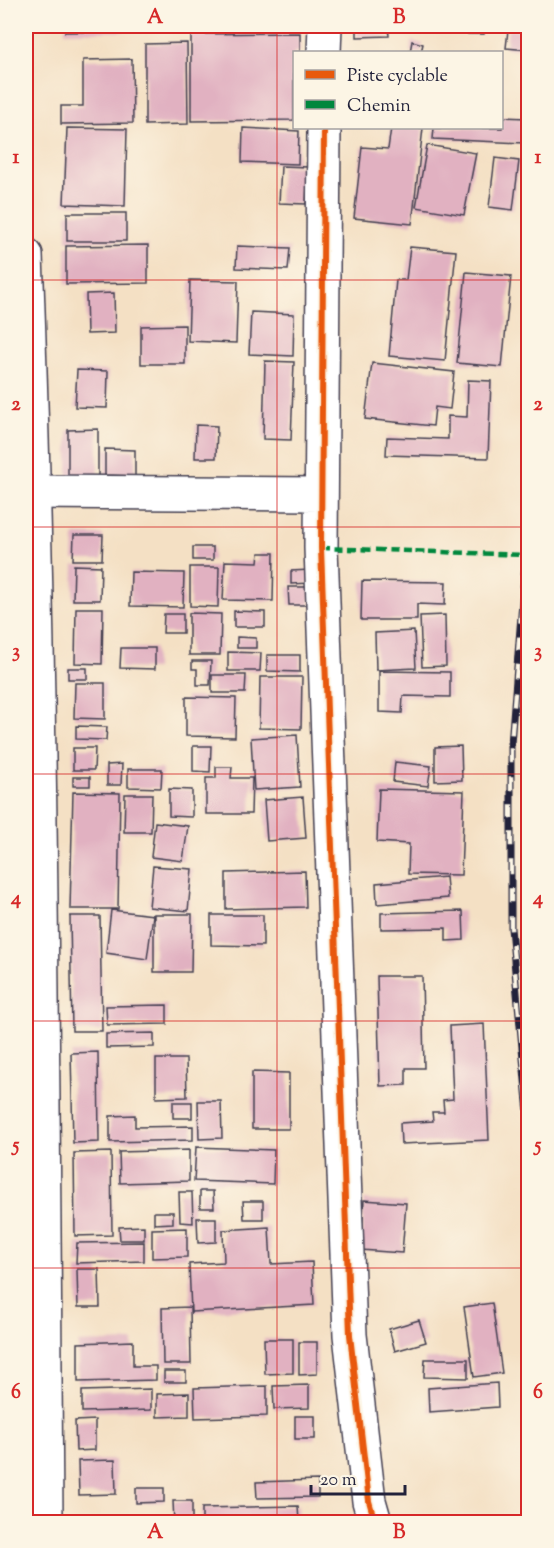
<svg xmlns="http://www.w3.org/2000/svg" width="554" height="1548" viewBox="0 0 554 1548" font-family="'Sorts Mill Goudy',serif">
	<style>
		.building { fill: #e1b1c1 }
		.lines { fill: none; stroke-linecap: round; stroke-linejoin: round }
		.minor-casing { stroke: #423e50; stroke-width: 36 }
		.tertiary-casing { stroke: #423e50; stroke-width: 36 }
		.minor { stroke: #fff; stroke-width: 33 }
		.tertiary { stroke: #fff; stroke-width: 33 }
		.rail-casing { stroke: #22223b; stroke-width: 7 }
		.rail { stroke: #fcf5e5; stroke-width: 4.5; stroke-dasharray: 14; stroke-linecap: butt }
		.quiet { stroke: #00873e; stroke-width: 4.5; stroke-dasharray: 9 4.5; stroke-linecap: butt }
		.cycleway-casing { stroke: #fcf5e5; stroke-width: 10 }
		.cycleway { stroke: #e8590c; stroke-width: 6 }
		.grid { fill: none; stroke: #d62828; stroke-width: 1.5; stroke-opacity: 0.55 }
		.neatline { fill: none; stroke: #d62828; stroke-width: 2 }
		.grid-label { font-size: 20px; text-anchor: middle; font-weight: bold; fill: #d62828 }
	</style>
	<rect width="100%" height="100%" fill="#fcf5e5"/>
	<filter id="ink" filterUnits="userSpaceOnUse"><feTurbulence type="fractalNoise" baseFrequency=".0167" numOctaves="2"/><feDisplacementMap in="SourceGraphic" scale="12" xChannelSelector="R" yChannelSelector="G"/><feConvolveMatrix kernelMatrix="1 2 1 2 8 2 1 2 1" color-interpolation-filters="sRGB"/></filter>
	<filter id="wash" filterUnits="userSpaceOnUse"><feTurbulence type="fractalNoise" baseFrequency=".008" numOctaves="4" result="noise"/><feDisplacementMap in="SourceGraphic" scale="24" xChannelSelector="R" yChannelSelector="G"/><feGaussianBlur stdDeviation="1.35" result="paint"/><feColorMatrix in="noise" values="0 0 0 0 0 0 0 0 0 0 0 0 0 0 0 0 0 1.4 0 .05"/><feComposite in="paint" operator="in"/></filter>
	<g filter="url(#wash)">
		<rect width="100%" height="100%" fill="#f4e0c4"/>
		<g id="blocks">
			<path class="building" d="M 65,26 L 152,26 L 153,31 L 65,32 Z
				M 187,26 L 303,26 L 303,27 L 187,30 Z
				M 357,26 L 388,26 L 389,36 L 357,37 Z
				M 468,26 L 484,26 L 484,34 L 468,34 Z
				M 508,30 L 528,31 L 528,50 L 506,48 Z
				M 300,33 L 300,52 L 294,52 L 294,120 L 191,121 L 191,34 Z
				M 412,41 L 423,44 L 421,52 L 410,52 Z
				M 187,43 L 188,124 L 145,125 L 145,44 Z
				M 132,59 L 133,123 L 61,124 L 61,106 L 83,106 L 83,60 Z
				M 502,117 L 526,118 L 525,143 L 433,139 L 434,128 L 502,128 Z
				M 67,128 L 127,129 L 125,206 L 64,204 Z
				M 243,128 L 299,131 L 298,164 L 242,162 Z
				M 391,128 L 423,128 L 412,224 L 354,218 L 362,147 L 388,149 Z
				M 427,145 L 476,153 L 464,215 L 416,207 Z
				M 495,158 L 519,161 L 513,210 L 489,207 Z
				M 281,166 L 308,167 L 306,204 L 279,203 Z
				M 67,213 L 126,213 L 126,241 L 67,241 Z
				M 148,245 L 148,283 L 66,284 L 66,246 Z
				M 237,246 L 290,248 L 288,270 L 236,268 Z
				M 410,247 L 456,251 L 445,361 L 389,356 L 396,280 L 406,280 Z
				M 466,272 L 511,276 L 502,367 L 457,363 Z
				M 190,280 L 238,281 L 236,343 L 188,341 Z
				M 114,293 L 115,333 L 87,334 L 86,294 Z
				M 251,312 L 294,314 L 293,356 L 249,354 Z
				M 185,325 L 185,364 L 141,364 L 141,326 Z
				M 265,361 L 294,362 L 291,440 L 263,439 Z
				M 372,363 L 454,372 L 450,409 L 435,407 L 433,426 L 365,419 Z
				M 77,370 L 108,371 L 107,408 L 75,407 Z
				M 468,380 L 491,381 L 488,458 L 386,455 L 387,437 L 448,439 L 448,416 L 467,417 Z
				M 196,425 L 217,426 L 216,458 L 195,458 Z
				M 98,429 L 98,477 L 68,477 L 68,430 Z
				M 105,449 L 135,450 L 135,476 L 105,475 Z
				M 74,535 L 103,535 L 102,560 L 73,560 Z
				M 193,547 L 213,547 L 213,560 L 193,560 Z
				M 259,553 L 274,553 L 273,601 L 223,600 L 225,561 L 258,562 Z
				M 74,565 L 101,566 L 100,600 L 73,600 Z
				M 190,567 L 219,567 L 218,607 L 190,606 Z
				M 310,570 L 310,583 L 291,584 L 291,571 Z
				M 131,572 L 184,573 L 183,607 L 130,606 Z
				M 362,581 L 446,582 L 445,605 L 417,604 L 417,620 L 361,620 Z
				M 288,587 L 310,587 L 310,605 L 289,605 Z
				M 76,608 L 103,608 L 102,664 L 75,663 Z
				M 234,611 L 265,612 L 265,627 L 234,627 Z
				M 189,613 L 221,614 L 220,655 L 189,655 Z
				M 164,614 L 183,614 L 183,633 L 163,633 Z
				M 445,615 L 446,666 L 422,667 L 420,616 Z
				M 414,631 L 416,668 L 376,670 L 375,633 Z
				M 237,637 L 256,638 L 256,648 L 237,648 Z
				M 121,648 L 155,648 L 155,669 L 120,668 Z
				M 228,652 L 261,653 L 260,671 L 228,671 Z
				M 267,655 L 300,655 L 300,672 L 267,671 Z
				M 192,661 L 211,661 L 210,685 L 197,685 L 197,669 L 192,669 Z
				M 68,668 L 87,668 L 87,679 L 68,679 Z
				M 379,671 L 450,672 L 450,697 L 403,696 L 402,713 L 379,712 Z
				M 212,675 L 246,675 L 245,693 L 212,693 Z
				M 260,677 L 302,677 L 301,729 L 259,728 Z
				M 75,683 L 105,683 L 105,719 L 74,718 Z
				M 186,697 L 236,698 L 235,737 L 186,736 Z
				M 76,726 L 107,727 L 106,740 L 76,739 Z
				M 297,735 L 300,787 L 254,790 L 251,738 Z
				M 193,746 L 211,746 L 210,772 L 193,771 Z
				M 461,746 L 462,780 L 435,781 L 435,747 Z
				M 73,748 L 95,748 L 94,770 L 73,770 Z
				M 395,762 L 431,766 L 428,786 L 393,782 Z
				M 122,764 L 121,785 L 107,785 L 107,765 Z
				M 216,767 L 232,767 L 231,778 L 252,778 L 251,814 L 206,814 L 206,778 L 216,778 Z
				M 128,769 L 162,769 L 161,788 L 128,787 Z
				M 73,777 L 90,777 L 90,786 L 73,786 Z
				M 169,789 L 192,790 L 192,817 L 169,816 Z
				M 379,789 L 464,791 L 461,875 L 408,874 L 409,844 L 377,842 Z
				M 73,792 L 120,793 L 118,909 L 70,909 Z
				M 125,794 L 152,794 L 151,832 L 124,832 Z
				M 303,797 L 306,838 L 267,841 L 264,800 Z
				M 155,822 L 188,826 L 183,861 L 151,857 Z
				M 153,866 L 192,869 L 188,911 L 149,907 Z
				M 305,871 L 306,907 L 226,909 L 226,873 Z
				M 446,877 L 448,898 L 377,904 L 376,883 Z
				M 111,910 L 153,915 L 147,959 L 106,953 Z
				M 463,911 L 464,940 L 446,941 L 446,928 L 381,929 L 381,913 Z
				M 154,914 L 192,914 L 191,972 L 154,972 Z
				M 211,915 L 263,915 L 263,946 L 211,945 Z
				M 70,916 L 100,916 L 102,1031 L 72,1031 Z
				M 377,976 L 422,976 L 424,1068 L 406,1068 L 406,1085 L 380,1086 Z
				M 167,1005 L 167,1024 L 107,1025 L 106,1006 Z
				M 484,1024 L 489,1140 L 401,1144 L 400,1123 L 433,1121 L 432,1112 L 444,1112 L 443,1100 L 453,1099 L 450,1026 Z
				M 154,1033 L 154,1047 L 106,1048 L 106,1034 Z
				M 98,1052 L 99,1142 L 73,1143 L 71,1053 Z
				M 156,1059 L 186,1059 L 187,1097 L 156,1098 Z
				M 252,1072 L 289,1073 L 289,1129 L 252,1129 Z
				M 198,1101 L 221,1101 L 222,1138 L 199,1139 Z
				M 173,1102 L 192,1102 L 192,1118 L 173,1118 Z
				M 135,1115 L 135,1127 L 193,1126 L 193,1140 L 110,1142 L 110,1116 Z
				M 196,1147 L 274,1150 L 273,1184 L 194,1181 Z
				M 189,1150 L 189,1181 L 120,1183 L 119,1152 Z
				M 111,1152 L 112,1235 L 75,1236 L 74,1153 Z
				M 200,1191 L 213,1191 L 214,1208 L 200,1208 Z
				M 179,1192 L 192,1192 L 193,1223 L 180,1222 Z
				M 364,1200 L 406,1203 L 402,1253 L 361,1250 Z
				M 243,1201 L 263,1201 L 263,1219 L 244,1219 Z
				M 154,1212 L 173,1212 L 173,1223 L 154,1224 Z
				M 197,1218 L 216,1218 L 216,1242 L 198,1243 Z
				M 144,1226 L 144,1240 L 120,1240 L 119,1227 Z
				M 269,1227 L 271,1264 L 312,1262 L 314,1305 L 191,1312 L 189,1264 L 224,1262 L 223,1230 Z
				M 187,1228 L 187,1257 L 152,1258 L 152,1229 Z
				M 144,1242 L 144,1261 L 76,1263 L 77,1243 Z
				M 77,1269 L 99,1269 L 100,1307 L 78,1307 Z
				M 492,1303 L 502,1373 L 474,1377 L 464,1307 Z
				M 190,1307 L 191,1364 L 163,1364 L 162,1308 Z
				M 419,1320 L 426,1342 L 395,1351 L 389,1329 Z
				M 264,1339 L 293,1339 L 293,1373 L 265,1374 Z
				M 133,1341 L 133,1366 L 156,1366 L 156,1380 L 78,1382 L 78,1343 Z
				M 299,1342 L 317,1342 L 317,1374 L 299,1375 Z
				M 425,1359 L 468,1359 L 468,1378 L 424,1377 Z
				M 164,1371 L 186,1371 L 186,1382 L 164,1382 Z
				M 497,1383 L 498,1407 L 429,1412 L 428,1388 Z
				M 309,1385 L 309,1408 L 274,1409 L 273,1386 Z
				M 267,1386 L 267,1416 L 195,1418 L 194,1388 Z
				M 151,1389 L 151,1410 L 82,1412 L 82,1391 Z
				M 189,1393 L 189,1416 L 157,1417 L 157,1394 Z
				M 295,1416 L 315,1416 L 315,1439 L 295,1439 Z
				M 95,1420 L 95,1450 L 76,1451 L 75,1421 Z
				M 115,1460 L 116,1494 L 79,1495 L 78,1461 Z
				M 318,1480 L 318,1497 L 257,1498 L 256,1482 Z
				M 136,1488 L 164,1488 L 164,1502 L 136,1503 Z
				M 173,1501 L 192,1501 L 192,1522 L 174,1522 Z
				M 298,1506 L 299,1522 L 202,1522 L 202,1508 Z"/>
		</g>
	</g>
	<g filter="url(#ink)">
		<use href="#blocks" fill-opacity="0" stroke="#423e50" stroke-width="1.5"/>
		<g class="lines">
			<defs>
				<path id="minor" d="M 324,52 L 325,26
					M 324,128 L 321,548 L 350,1335 L 369,1501 L 375,1522
					M 26,492 L 320,494"/>
				<path id="tertiary" d="M 26,255 C 42,678 43,1100 46,1522"/>
			</defs>
			<use href="#minor" class="minor-casing"/>
			<use href="#tertiary" class="tertiary-casing"/>
			<use href="#minor" class="minor"/>
			<use href="#tertiary" class="tertiary"/>
			<defs>
				<path id="rail" d="M 528,525 L 511,744 L 511,928 L 528,1113"/>
			</defs>
			<use href="#rail" class="rail-casing"/>
			<use href="#rail" class="rail"/>
			<path class="quiet" d="M 321,548 L 528,555"/>
			<defs>
				<path id="cycleway" d="M 324,128 L 321,548 L 350,1335 L 369,1501 L 375,1522"/>
			</defs>
			<use href="#cycleway" class="cycleway-casing"/>
			<use href="#cycleway" class="cycleway"/>
		</g>
	</g>
	<path class="grid" d="M 277,26 L 277,1522M 26,280 L 528,280M 26,527 L 528,527M 26,774 L 528,774M 26,1021 L 528,1021M 26,1268 L 528,1268"/>
	<rect width="554" height="1548" fill="none" stroke="#fcf5e5" stroke-width="66"/>
	<rect x="293" y="51" width="210" height="78" fill="#fcf5e5" stroke="#a5a1a1" stroke-width="1.5"/>
	<rect x="305" y="70" width="30" height="9" fill="#e8590c" stroke="#a5a1a1" stroke-width="1.5"/>
	<text x="347" y="81" font-size="18" fill="#22223b">Piste cyclable</text>
	<rect x="305" y="100" width="30" height="9" fill="#00873e" stroke="#a5a1a1" stroke-width="1.5"/>
	<text x="347" y="111" font-size="18" fill="#22223b">Chemin</text>
	<path d="M311 1485v9h94v-9" fill="none" stroke="#22223b" stroke-width="3"/>
	<text x="320" y="1485" font-size="18" fill="#22223b" stroke="#fcf5e5" stroke-width="4.5" paint-order="stroke">20 m</text>
	<rect x="33" y="33" width="488" height="1482" class="neatline"/>
	<g class="grid-label">
		<text x="155" y="23">A</text>
		<text x="399" y="23">B</text>
		<text x="16" y="163">1</text>
		<text x="538" y="163">1</text>
		<text x="16" y="410">2</text>
		<text x="538" y="410">2</text>
		<text x="16" y="657">3</text>
		<text x="538" y="657">3</text>
		<text x="16" y="904">4</text>
		<text x="538" y="904">4</text>
		<text x="16" y="1151">5</text>
		<text x="538" y="1151">5</text>
		<text x="16" y="1398">6</text>
		<text x="538" y="1398">6</text>
		<text x="155" y="1538">A</text>
		<text x="399" y="1538">B</text>
	</g>
</svg>
